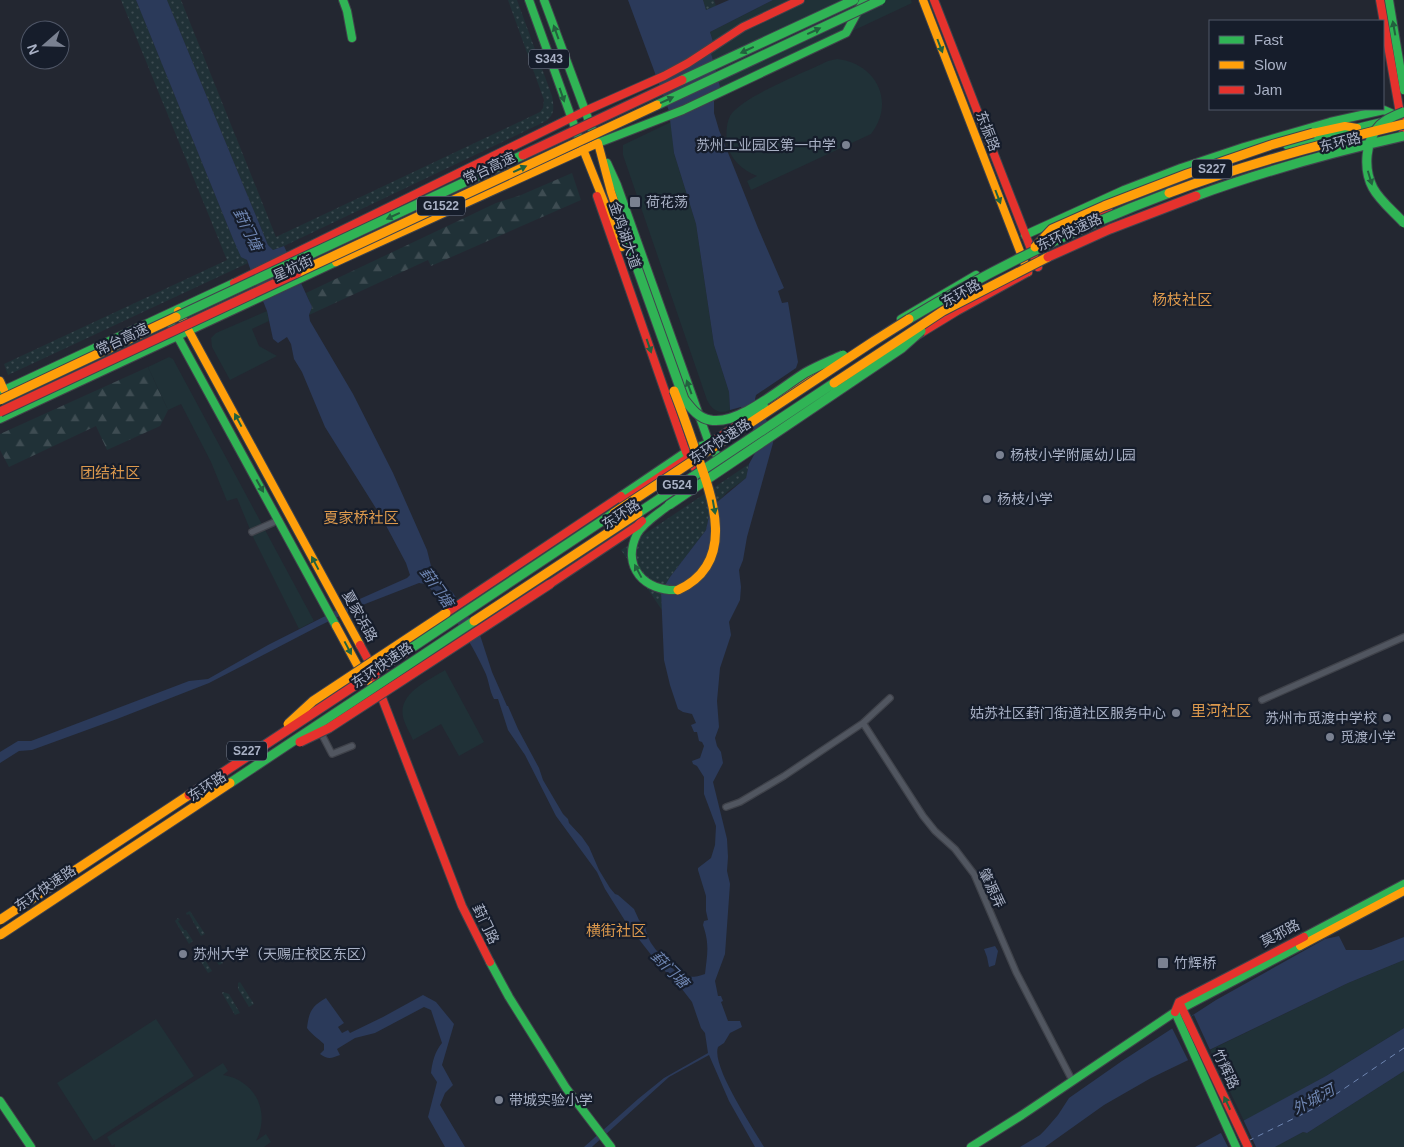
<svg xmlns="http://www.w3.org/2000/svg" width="1404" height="1147" viewBox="0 0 1404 1147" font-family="Arial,'Noto Sans SC',sans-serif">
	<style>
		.grass { fill: url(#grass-dots) }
		.forest { fill: url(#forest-firs) }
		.park { fill: #203137 }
		.water { fill: #2b3a5a }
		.pier { fill: #232731 }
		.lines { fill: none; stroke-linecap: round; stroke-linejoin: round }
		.ferry { stroke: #6e85b1; stroke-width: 1; stroke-dasharray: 6 5; stroke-linecap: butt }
		.street-casing { stroke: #3f424a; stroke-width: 8 }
		.fast-casing { stroke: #3f424a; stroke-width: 10 }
		.slow-casing { stroke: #3f424a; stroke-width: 10 }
		.jam-casing { stroke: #3f424a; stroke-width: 10 }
		.street { stroke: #515660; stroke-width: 5.5 }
		.fast { stroke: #30b455; stroke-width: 8 }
		.slow { stroke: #ff9f0a; stroke-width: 8 }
		.jam { stroke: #e5322d; stroke-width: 8 }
		.fast-bridge-casing { stroke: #40444e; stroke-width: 11; stroke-linecap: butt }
		.slow-bridge-casing { stroke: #40444e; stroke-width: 11; stroke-linecap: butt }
		.jam-bridge-casing { stroke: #40444e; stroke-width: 11; stroke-linecap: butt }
		.fast-bridge { stroke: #30b455; stroke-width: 9 }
		.slow-bridge { stroke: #ff9f0a; stroke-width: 9 }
		.jam-bridge { stroke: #e5322d; stroke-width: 9 }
		.oneway { fill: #22613e }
		.poi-dot { fill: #7a8191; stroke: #161d2b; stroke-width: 2 }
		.labels { text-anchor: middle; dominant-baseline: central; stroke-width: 4.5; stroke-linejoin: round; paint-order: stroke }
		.shield { fill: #161d2b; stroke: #7d8597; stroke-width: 1 }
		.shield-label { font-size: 12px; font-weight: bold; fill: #a9b1c5 }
		.street-label { font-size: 14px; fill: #a9b1c5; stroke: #161d2b }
		.poi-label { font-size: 14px; fill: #a9b1c5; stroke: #161d2b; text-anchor: start }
		.water-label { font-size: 15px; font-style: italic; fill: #6e85b1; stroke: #161d2b }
		.neighbourhood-label { font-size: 15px; fill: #dc994d; stroke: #161d2b }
	</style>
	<defs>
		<pattern id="grass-dots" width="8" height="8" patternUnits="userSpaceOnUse" patternTransform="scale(1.25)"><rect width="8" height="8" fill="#203137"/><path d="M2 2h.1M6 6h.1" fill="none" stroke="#3e4c52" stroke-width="1.8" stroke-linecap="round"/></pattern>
		<pattern id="forest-firs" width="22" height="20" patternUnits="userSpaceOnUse" patternTransform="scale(1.25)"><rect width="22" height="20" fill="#203137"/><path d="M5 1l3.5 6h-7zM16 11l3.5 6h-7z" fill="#3e4c52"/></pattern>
	</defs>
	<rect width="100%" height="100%" fill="#232731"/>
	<path class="grass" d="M 121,0 L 136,0 L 233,239 L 248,263 L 8,375 L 4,364 L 227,260 Z
		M 167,0 L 181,0 L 276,237 L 540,112 L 543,108 L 544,100 L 508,0 L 517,0 L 552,96 C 554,106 555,115 546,121 L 284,246 L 273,250 L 268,245 Z
		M 703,0 L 714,0 L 716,6 L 706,11 Z
		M 749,464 L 746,478 L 727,492 L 710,511 L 706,530 L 670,577 L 661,592 L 662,610 L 621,550 Z
		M 190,911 L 205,934 L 201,936 L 189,914 L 187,915 L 186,913 Z
		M 178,918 L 180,920 L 178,921 L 184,930 L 186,930 L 193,941 L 189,944 L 175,921 Z
		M 212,945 L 223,963 L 219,965 L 208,948 Z
		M 200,952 L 212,971 L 208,973 L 196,954 Z
		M 240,982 L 254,1004 L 249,1007 L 238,989 L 238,983 Z
		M 223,992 L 229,994 L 240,1013 L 235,1015 L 222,993 Z"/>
	<path class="forest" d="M 572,173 L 581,200 L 431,266 L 428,260 L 309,315 L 312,307 L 306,293 L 496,203 L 521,195 Z
		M 148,367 L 168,410 L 160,426 L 107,450 L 96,426 L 9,467 L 0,450 L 0,434 Z"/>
	<path class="park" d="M 773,0 L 911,0 L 912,3 L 714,96 L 719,87 L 711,53 L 716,51 L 710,32 Z
		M 837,59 C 876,63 896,102 871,134 L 751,190 L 747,181 L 757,176 C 742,170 730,159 727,143 C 726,134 726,124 730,116 C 741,97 806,72 828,61 Z
		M 671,122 L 674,153 L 696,224 L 714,345 L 729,392 L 730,410 C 719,415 712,410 707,400 L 623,155 L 623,145 Z
		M 267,311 L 269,321 L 252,329 L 259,346 L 277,356 L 230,380 L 212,347 L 211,338 L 216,333 Z
		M 169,357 L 173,359 L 314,621 L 299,629 L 254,539 L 237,498 L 227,501 L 211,462 L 181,404 L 168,410 L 148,367 Z
		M 445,670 L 484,742 L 459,756 L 441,724 L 413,740 C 410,733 405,725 403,717 C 398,693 428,681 445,670 Z
		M 1404,960 L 1404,1028 L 1326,1076 L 1244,1121 L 1210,1050 L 1348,983 Z
		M 156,1019 L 194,1076 L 94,1141 L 57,1083 Z
		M 223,1063 L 228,1071 L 223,1075 C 255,1080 271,1112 256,1141 L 266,1134 L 271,1142 L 264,1147 L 115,1147 L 115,1144 L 112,1146 L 107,1137 Z
		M 1404,1071 L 1404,1147 L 1275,1147 L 1303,1132 L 1307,1133 Z"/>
	<path class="water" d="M 136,0 L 167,0 L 268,245 L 273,250 L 284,246 L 312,307 L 309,315 L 310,321 L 353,394 L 393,473 L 427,550 L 433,574 L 453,593 L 480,635 L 492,672 L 507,706 L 508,706 L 518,729 L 539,768 L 543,780 L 563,814 L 568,819 L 569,823 L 582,837 L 589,847 L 599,870 L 610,888 L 615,894 L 618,895 L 634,909 L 639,920 L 645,926 C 648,941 652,945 662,957 C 675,972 683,982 705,974 C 707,955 710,945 703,925 L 704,921 L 708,920 L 706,911 L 706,896 L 698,870 L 698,868 L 711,858 L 715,845 L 716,826 L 704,794 L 704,777 L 697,766 L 693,764 L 692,761 L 700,758 L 704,746 L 702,742 L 699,741 L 697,732 L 694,732 L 691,725 L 696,723 L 692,714 L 683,712 L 678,709 L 670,685 L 664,660 L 661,592 L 670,577 L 706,530 L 710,511 L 716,503 L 746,478 L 749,464 L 760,444 L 741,407 L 730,410 L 729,392 L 714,345 L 696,224 L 674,153 L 669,111 L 628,0 L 703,0 L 706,10 L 729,0 L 773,0 L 710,32 L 716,51 L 711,53 L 720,87 L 714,96 L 714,113 L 719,130 L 758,228 L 784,288 L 778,291 L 782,303 L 788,302 L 798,362 L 796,368 L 756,395 L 755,399 L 774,434 L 773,443 L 747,537 L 743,560 L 739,570 L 741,587 L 740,600 L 729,622 L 731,635 L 720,668 L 717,701 L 719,727 L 715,738 L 717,746 L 721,752 L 723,763 L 713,782 L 727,839 L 728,857 L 727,871 L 730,884 L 725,954 L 715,981 L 718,996 L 721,996 L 723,1001 L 721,1002 L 728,1021 L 740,1021 L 742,1027 L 730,1033 L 724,1043 L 718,1047 C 711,1066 753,1128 764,1147 L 755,1147 L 729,1101 L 709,1055 L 669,1077 L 594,1145 L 592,1147 L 584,1147 L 638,1099 L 664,1078 L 708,1053 L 705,1033 L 701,1028 L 692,1002 L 675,980 L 671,978 L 652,956 L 627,924 L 605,889 L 597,872 L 556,816 L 525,755 L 508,730 L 498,699 L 494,699 C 489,690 489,679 484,670 C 471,641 448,607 426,584 L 419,583 L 360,606 L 317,627 L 209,683 L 117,719 L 32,750 L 19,751 L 0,763 L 0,752 L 18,741 L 31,741 L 189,681 L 208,679 L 268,645 L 353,602 L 407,578 L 410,575 L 406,563 L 382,518 L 325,427 L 302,372 L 294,359 L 291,344 L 287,337 L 278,343 L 273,339 L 267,311 L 251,271 L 247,260 L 241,257 L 233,239 Z
		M 1339,936 L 1346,950 L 1371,950 L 1404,937 L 1404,960 L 1348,983 L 1151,1078 L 1104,1105 L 1045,1147 L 1020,1147 L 1040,1135 L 1045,1130 L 1058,1115 L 1069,1098 L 1122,1061 L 1216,1000 L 1325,939 Z
		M 995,946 L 998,951 L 995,965 L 989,967 L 987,957 L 984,949 Z
		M 423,995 L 436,1002 L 454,1024 L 442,1065 L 453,1085 L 445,1093 L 440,1105 L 465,1147 L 445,1147 L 428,1117 L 437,1082 L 431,1073 C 432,1063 435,1051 442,1043 L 431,1010 L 424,1007 L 375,1033 L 355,1038 L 337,1049 L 340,1055 C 332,1058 328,1060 320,1054 L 324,1050 L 324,1044 C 318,1038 312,1035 307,1028 C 309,1011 312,1006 326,998 L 344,1023 L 338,1027 L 342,1033 L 348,1030 L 350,1033 L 383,1017 Z
		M 1404,1028 L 1404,1071 L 1307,1133 L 1303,1132 L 1275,1147 L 1195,1147 L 1326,1076 Z"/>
	<path class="pier" d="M 1194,1015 L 1211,1052 L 1189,1062 L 1172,1028 Z
		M 1243,1119 L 1256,1147 L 1228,1147 L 1220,1131 Z"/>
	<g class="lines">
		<path class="ferry" d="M 1248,1141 L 1317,1107 L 1404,1048"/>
		<defs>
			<path id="street" d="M 252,532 L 279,520
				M 1262,700 L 1404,637
				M 863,723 L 923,816 L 935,831 L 955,849 L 974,874 L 1016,972 L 1072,1080
				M 320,731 L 332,754 L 352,746
				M 726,807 L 740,802 L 784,776 L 863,723 L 890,698"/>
			<path id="fast" d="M 343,0 L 347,11 L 352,38
				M 529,0 L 578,136
				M 544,0 L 596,140
				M 1389,0 L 1404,90
				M 598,143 L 683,110 L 846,33 L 864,0
				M 1287,145 L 1386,121
				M 607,163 L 617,185 L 709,443 L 722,463
				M 1025,235 L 1124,190 L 1181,168 L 1244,147 L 1330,122 L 1384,110 L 1400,117
				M 167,317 L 336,626
				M 901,319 L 976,275
				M 0,392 L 234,283
				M 0,419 L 336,262
				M 621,496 L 686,452 L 709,443
				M 669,505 C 658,514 644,522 637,534 C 621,567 645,592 678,590
				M 1304,937 L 1404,884
				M 490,962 L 509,997 L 566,1088 L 611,1147
				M 1175,1012 L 1236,1147
				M 0,1101 L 31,1147
				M 971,1147 L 1022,1115 L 1175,1012 L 1300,946"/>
			<path id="slow" d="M 923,0 L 1028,272
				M 1313,133 L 1345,126 L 1357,128
				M 598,143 L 611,192 L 629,245
				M 583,149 L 622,247
				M 336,262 L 598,143
				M 178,311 L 360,645
				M 0,381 L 4,390
				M 764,407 L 827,366
				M 336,626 L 362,674 L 378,689
				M 1300,946 L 1404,891"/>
			<path id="jam" d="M 934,0 L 1038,267
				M 1380,0 L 1404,136
				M 585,111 L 664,76 L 688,63 L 743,27 L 800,0
				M 597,196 L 686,452 L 700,477
				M 1043,241 L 1108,209
				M 234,283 L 585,111
				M 916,336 L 957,311 L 1028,272
				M 623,501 L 745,420
				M 550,584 L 637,526 L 642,521
				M 446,613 L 621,496
				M 360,645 L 372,667 L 379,690 L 462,906 L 490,962
				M 1180,1004 L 1248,1147
				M 1175,1012 L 1179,1002 L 1304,937"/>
		</defs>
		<use href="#street" class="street-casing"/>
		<use href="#fast" class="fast-casing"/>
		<use href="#slow" class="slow-casing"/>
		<use href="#jam" class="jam-casing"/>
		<use href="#street" class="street"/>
		<use href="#fast" class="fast"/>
		<use href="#slow" class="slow"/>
		<use href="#jam" class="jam"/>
		<defs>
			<path id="fast-bridge" d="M 682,80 L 854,0
				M 657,105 L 881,0
				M 1404,112 C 1396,115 1386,119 1380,125 C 1365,140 1363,169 1373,188 C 1380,201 1394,212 1404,223
				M 1196,196 C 1264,171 1333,152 1404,136
				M 629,245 L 684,399 C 691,408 698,418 710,420 C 738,426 782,387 805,373 C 817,366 830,361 843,355
				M 176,317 L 523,155
				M 909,319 C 992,269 1078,227 1169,193
				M 745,420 L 764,407
				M 669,505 L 902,348 L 921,331
				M 638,513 L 834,383
				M 407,651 L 614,513
				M 230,783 L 474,621"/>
			<path id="slow-bridge" d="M 1169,193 C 1245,164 1324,143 1404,124
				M 1035,247 L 1052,229 L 1104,206 L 1187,174 L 1271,145 L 1313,133
				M 297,273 L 657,105
				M 834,383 L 943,311 L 1048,257
				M 674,391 C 682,411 689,432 696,452 C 713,498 737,563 678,590
				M 0,400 L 176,317
				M 614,513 L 874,341 L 909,319
				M 474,621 L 638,513
				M 288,724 L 313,701 L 446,613
				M 0,920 L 189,795
				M 0,935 L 230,783"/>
			<path id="jam-bridge" d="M 523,155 L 682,80
				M 1048,257 L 1110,229 L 1196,196
				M 0,412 L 297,273
				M 300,742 L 329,728 L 550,584
				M 189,795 L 407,651"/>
		</defs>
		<use href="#fast-bridge" class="fast-bridge-casing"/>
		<use href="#slow-bridge" class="slow-bridge-casing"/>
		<use href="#jam-bridge" class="jam-bridge-casing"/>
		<use href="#fast-bridge" class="fast-bridge"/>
		<use href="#slow-bridge" class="slow-bridge"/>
		<use href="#jam-bridge" class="jam-bridge"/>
	</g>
	<defs><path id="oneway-solid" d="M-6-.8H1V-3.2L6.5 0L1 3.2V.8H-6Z" transform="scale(1.25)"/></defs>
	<g class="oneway">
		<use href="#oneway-solid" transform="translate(1394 28) rotate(-100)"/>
		<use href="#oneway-solid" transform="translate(814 31) rotate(-25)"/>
		<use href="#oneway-solid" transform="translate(556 32) rotate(-110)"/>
		<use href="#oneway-solid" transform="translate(940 46) rotate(69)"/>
		<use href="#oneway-solid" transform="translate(747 50) rotate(155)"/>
		<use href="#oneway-solid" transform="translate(562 95) rotate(71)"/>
		<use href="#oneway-solid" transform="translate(667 100) rotate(-25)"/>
		<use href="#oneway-solid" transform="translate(520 169) rotate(-25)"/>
		<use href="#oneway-solid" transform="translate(1370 178) rotate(73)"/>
		<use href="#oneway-solid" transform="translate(998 197) rotate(69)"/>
		<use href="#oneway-solid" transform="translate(393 216) rotate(155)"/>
		<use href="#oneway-solid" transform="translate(649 346) rotate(71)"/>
		<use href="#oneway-solid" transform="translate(689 387) rotate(-110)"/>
		<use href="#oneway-solid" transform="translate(238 420) rotate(-118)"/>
		<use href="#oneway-solid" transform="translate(260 486) rotate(61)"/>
		<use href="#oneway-solid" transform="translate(714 507) rotate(80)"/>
		<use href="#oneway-solid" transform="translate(315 563) rotate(-118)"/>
		<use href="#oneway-solid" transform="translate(638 571) rotate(-118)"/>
		<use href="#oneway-solid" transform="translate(348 648) rotate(62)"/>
		<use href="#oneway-solid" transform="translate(1227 1103) rotate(-115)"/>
	</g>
	<g class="poi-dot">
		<circle cx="846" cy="145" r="5"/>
		<rect x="629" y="196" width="12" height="12" rx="2.5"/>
		<circle cx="1000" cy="455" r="5"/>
		<circle cx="987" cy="499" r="5"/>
		<circle cx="1176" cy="713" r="5"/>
		<circle cx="1387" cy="718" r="5"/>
		<circle cx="1330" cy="737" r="5"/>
		<circle cx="183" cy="954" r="5"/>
		<rect x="1157" y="957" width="12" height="12" rx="2.5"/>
		<circle cx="499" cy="1100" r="5"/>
	</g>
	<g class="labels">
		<g class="shield">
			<rect x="529" y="49.5" width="40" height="19" rx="4"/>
			<rect x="1192" y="159.5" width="40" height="19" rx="4"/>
			<rect x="417" y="196.5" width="48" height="19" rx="4"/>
			<rect x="657" y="475.5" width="40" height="19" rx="4"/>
			<rect x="227" y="741.5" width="40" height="19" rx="4"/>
		</g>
		<g class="shield-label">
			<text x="549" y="59">S343</text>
			<text x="1212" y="169">S227</text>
			<text x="441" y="206">G1522</text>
			<text x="677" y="485">G524</text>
			<text x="247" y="751">S227</text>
		</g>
		<g class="street-label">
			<text transform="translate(988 131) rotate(69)">东振路</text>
			<text transform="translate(1340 142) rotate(-14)">东环路</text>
			<text transform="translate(489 168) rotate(-25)">常台高速</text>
			<text transform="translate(1069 232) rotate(-25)">东环快速路</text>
			<text transform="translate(625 235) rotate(71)">金鸡湖大道</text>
			<text transform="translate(293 268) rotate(-25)">星杭街</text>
			<text transform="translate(961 293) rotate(-29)">东环路</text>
			<text transform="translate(122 339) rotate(-25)">常台高速</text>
			<text transform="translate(720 441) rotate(-33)">东环快速路</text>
			<text transform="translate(621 514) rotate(-33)">东环路</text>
			<text transform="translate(360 616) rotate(61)">夏家浜路</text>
			<text transform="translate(382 665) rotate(-34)">东环快速路</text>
			<text transform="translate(207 786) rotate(-33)">东环路</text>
			<text transform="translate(45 888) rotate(-34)">东环快速路</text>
			<text transform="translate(992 888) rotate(65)">肇源弄</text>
			<text transform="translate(486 924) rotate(65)">葑门路</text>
			<text transform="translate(1280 933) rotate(-28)">莫邪路</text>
			<text transform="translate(1226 1069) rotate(65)">竹辉路</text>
		</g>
		<g class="poi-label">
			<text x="836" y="145" text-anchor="end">苏州工业园区第一中学</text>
			<text x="646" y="202">荷花荡</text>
			<text x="1010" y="455">杨枝小学附属幼儿园</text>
			<text x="997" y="499">杨枝小学</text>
			<text x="1166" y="713" text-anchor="end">姑苏社区葑门街道社区服务中心</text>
			<text x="1377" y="718" text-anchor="end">苏州市觅渡中学校</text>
			<text x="1340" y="737">觅渡小学</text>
			<text x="193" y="954">苏州大学（天赐庄校区东区）</text>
			<text x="1174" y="963">竹辉桥</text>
			<text x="509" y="1100">带城实验小学</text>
		</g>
		<g class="water-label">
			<text transform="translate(248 229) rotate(64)">葑门塘</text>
			<text transform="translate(437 587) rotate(55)">葑门塘</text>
			<text transform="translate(670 969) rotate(45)">葑门塘</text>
			<text transform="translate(1313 1099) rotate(-28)">外城河</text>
		</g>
		<g class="neighbourhood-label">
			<text x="1182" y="299">杨枝社区</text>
			<text x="110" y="472">团结社区</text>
			<text x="361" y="517">夏家桥社区</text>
			<text x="1221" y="710">里河社区</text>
			<text x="616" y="930">横街社区</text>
		</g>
	</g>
	<rect x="1209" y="20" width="175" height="90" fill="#161d2b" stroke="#515869"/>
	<rect x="1219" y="36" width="25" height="8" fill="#30b455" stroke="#515869"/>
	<text x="1254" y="45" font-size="15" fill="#a9b1c5">Fast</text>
	<rect x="1219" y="61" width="25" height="8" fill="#ff9f0a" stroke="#515869"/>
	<text x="1254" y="70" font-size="15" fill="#a9b1c5">Slow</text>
	<rect x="1219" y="86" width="25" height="8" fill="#e5322d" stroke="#515869"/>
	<text x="1254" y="95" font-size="15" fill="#a9b1c5">Jam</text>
	<g transform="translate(45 45) rotate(250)"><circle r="24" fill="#161d2b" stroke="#515869"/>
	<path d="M0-4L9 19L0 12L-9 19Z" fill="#7a8191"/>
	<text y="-8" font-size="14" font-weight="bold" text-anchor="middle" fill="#a9b1c5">N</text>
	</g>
</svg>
